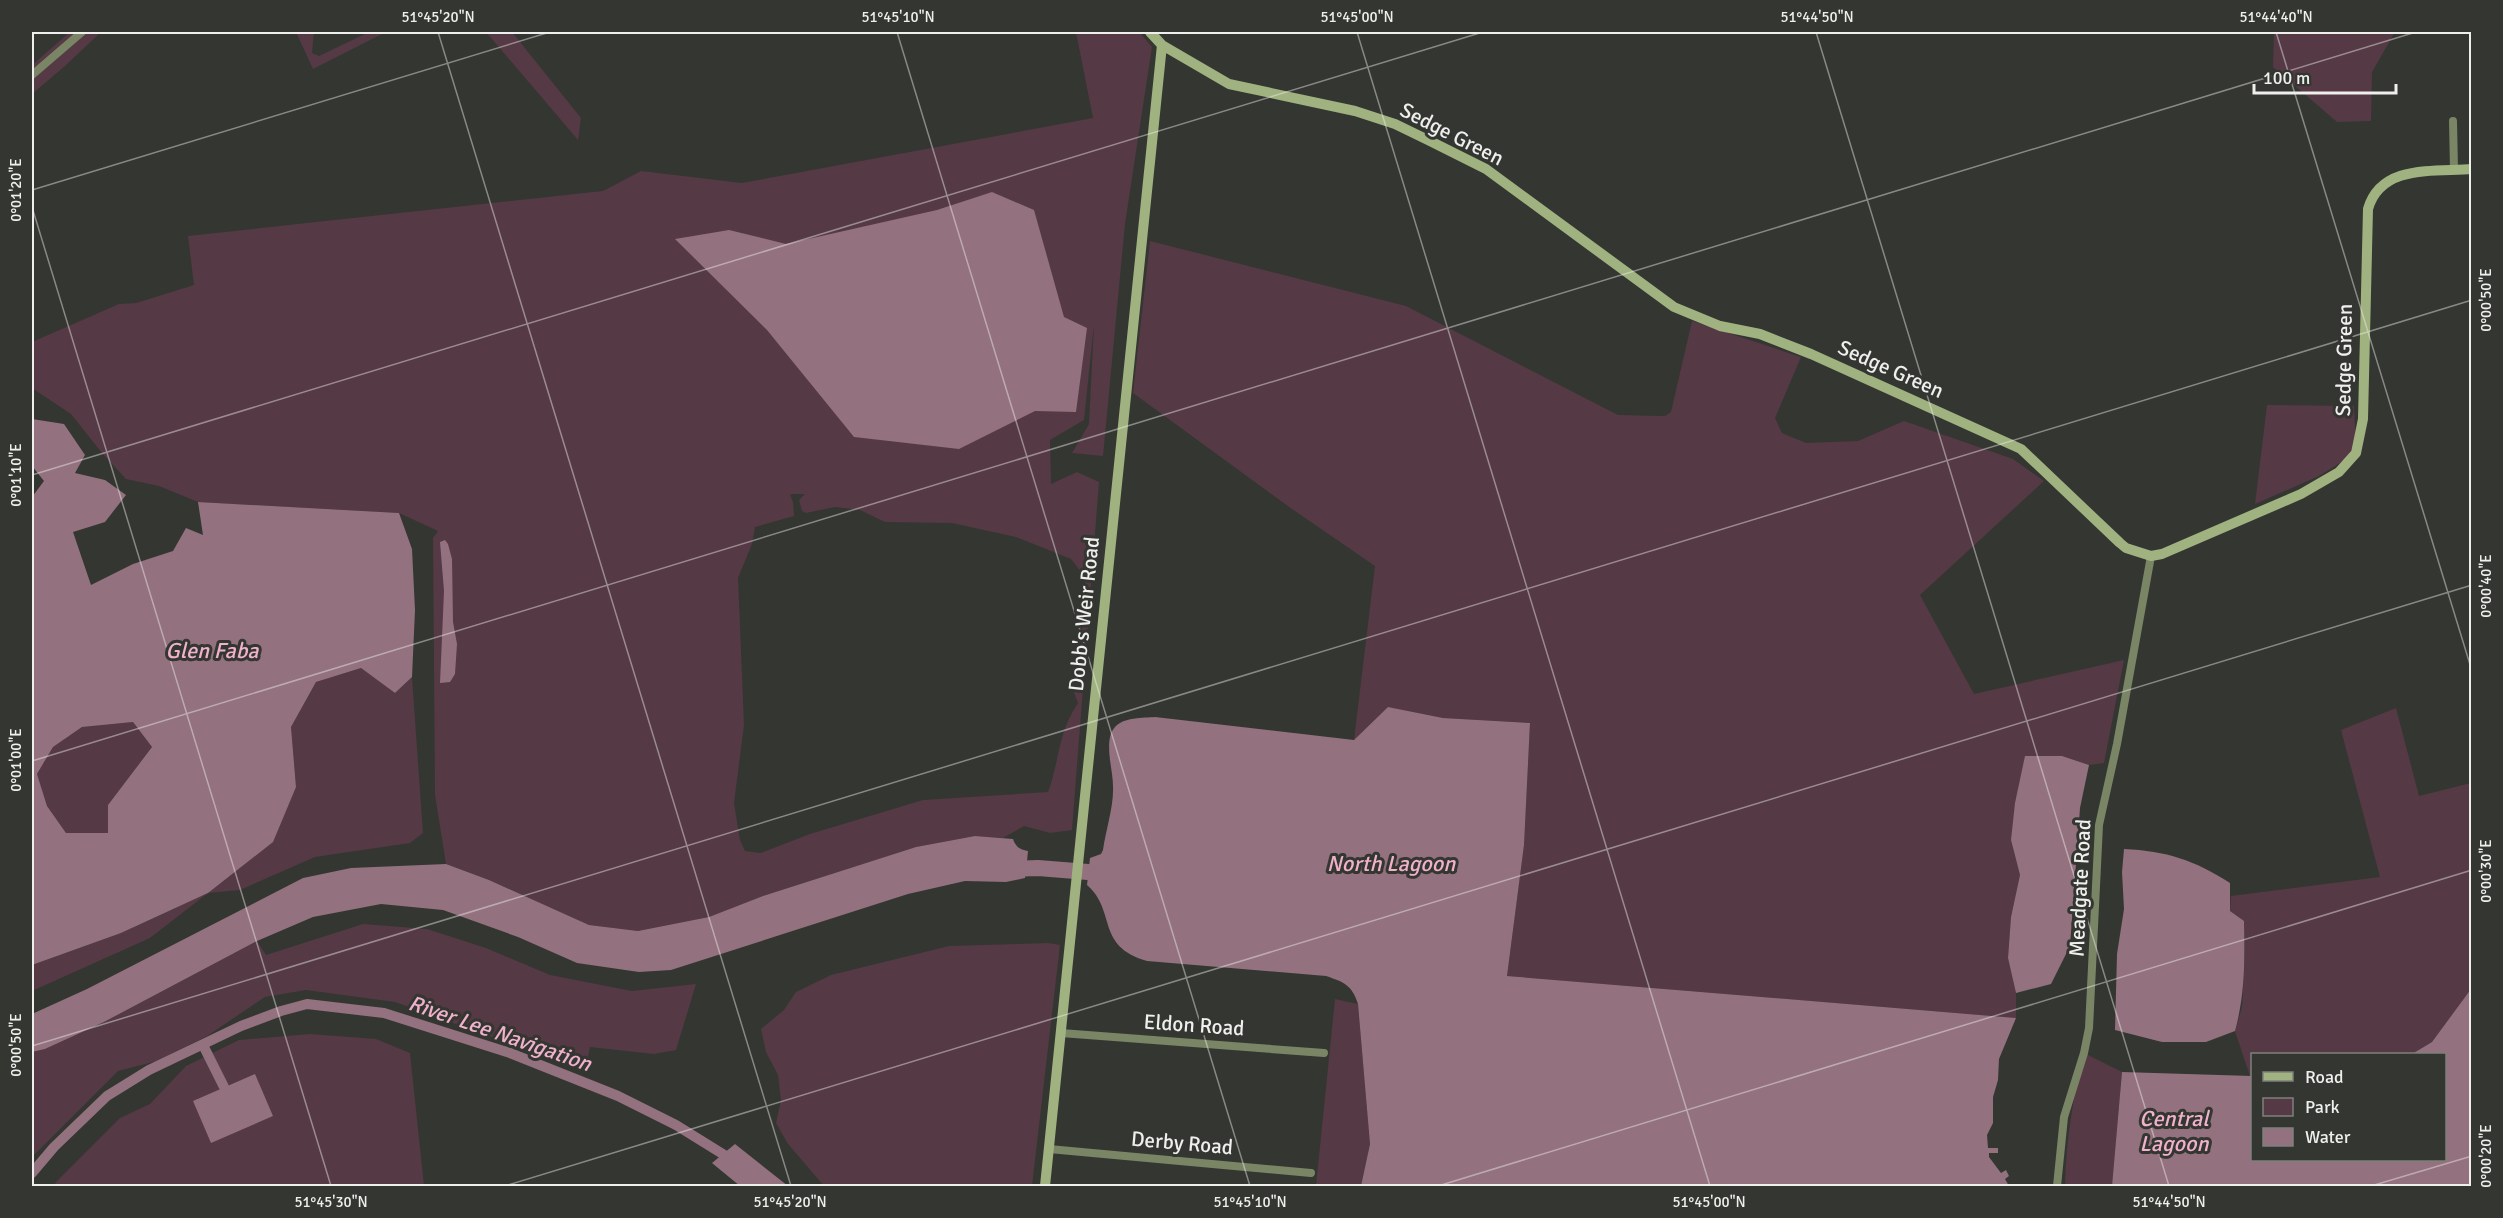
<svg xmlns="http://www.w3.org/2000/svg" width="2503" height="1218" viewBox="0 0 2503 1218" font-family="Signika,sans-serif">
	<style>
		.green { fill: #553945; fill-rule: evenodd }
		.water { fill: #93717f; fill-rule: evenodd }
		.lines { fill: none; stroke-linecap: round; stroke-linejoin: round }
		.canal { stroke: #93717f; stroke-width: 10 }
		.river { stroke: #93717f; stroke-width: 16 }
		.street { stroke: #7a8565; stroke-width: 8 }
		.secondary { stroke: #a0b27f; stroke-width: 10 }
		.ticks { fill: none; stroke: #eff0ee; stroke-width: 1.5; stroke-opacity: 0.45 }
		.labels { text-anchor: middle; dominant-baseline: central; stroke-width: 6; stroke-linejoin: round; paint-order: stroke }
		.street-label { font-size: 21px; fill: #eff0ee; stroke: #343632 }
		.water-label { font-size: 22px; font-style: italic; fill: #efb1cb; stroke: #343632 }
		.neatline { fill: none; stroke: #eff0ee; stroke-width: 2 }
		.ticks-label { font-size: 15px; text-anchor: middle; fill: #eff0ee }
	</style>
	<rect width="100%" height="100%" fill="#343632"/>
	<path class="green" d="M 70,32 L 101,32 L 65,66 L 32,94 L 32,65 Z
		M 296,32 L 314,32 L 312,53 L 319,56 L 369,32 L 386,32 L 313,69 Z
		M 486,32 L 512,32 L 581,118 L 578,140 Z
		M 1076,32 L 1139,32 L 1152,47 L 1125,224 L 1103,456 L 1072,453 L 1089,424 L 1094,324 L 1084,420 L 1050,440 L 1051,484 L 1077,472 L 1099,482 L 1072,830 L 1050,833 L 1024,826 L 1003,838 L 975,836 L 916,847 L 763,896 L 709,917 L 638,931 L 589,925 L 489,880 L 446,864 L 435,795 L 433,538 L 438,531 L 399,513 L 198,502 L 159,486 L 126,479 L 102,453 L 71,414 L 32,388 L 32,342 L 119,304 L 136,303 L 194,285 L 188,236 L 603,191 L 641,171 L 742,183 L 1093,118 ZM 793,494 L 805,494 L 799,500 L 802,511 L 806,513 L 835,507 L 860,510 L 885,522 L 952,523 L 1016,537 L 1071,559 L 1085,577 L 1084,610 L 1077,675 L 1072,688 L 1078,703 C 1057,734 1060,760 1048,792 L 923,800 L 810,834 L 761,853 L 745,851 L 740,840 L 734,803 L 744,725 L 738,578 L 752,544 L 755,527 L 794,516 L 793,502 L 790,495 Z
		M 2274,32 L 2395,32 L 2372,72 L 2371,121 L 2337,122 L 2273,67 Z
		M 1150,241 L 1406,306 L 1618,415 L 1665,416 L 1671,412 L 1692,321 L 1801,357 L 1775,418 L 1782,433 L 1806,443 L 1858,441 L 1904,421 L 2013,459 L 2044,481 L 1920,595 L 1974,694 L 2124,660 L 2104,763 L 2089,765 L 2062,756 L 2011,840 L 2020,875 L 2011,917 L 2008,958 L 2016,993 L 2016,1018 L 1507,976 L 1524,845 L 1530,723 L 1443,718 L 1388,707 L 1354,740 L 1375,566 L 1292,509 L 1133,393 Z
		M 2267,405 L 2354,406 L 2356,453 L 2319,476 L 2255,504 Z
		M 361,668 L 395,693 L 412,677 L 423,833 L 410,843 L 315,857 L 240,890 L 208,893 L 150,938 L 32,991 L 32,965 L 121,933 L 208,893 L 296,787 L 291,727 L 316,682 Z
		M 2396,708 L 2419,796 L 2471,783 L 2471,989 L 2432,1042 L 2412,1054 L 2252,1054 L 2252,1076 L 2250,1076 L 2235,1031 L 2242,1007 L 2245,953 L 2244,922 L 2230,911 L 2231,896 L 2380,877 L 2341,730 Z
		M 133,722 L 152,747 L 108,805 L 108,834 L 66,833 L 47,806 L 37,774 L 53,747 L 82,727 Z
		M 363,924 L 427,929 L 486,948 L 550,975 L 632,991 L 696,984 L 676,1050 L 654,1054 L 590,1047 L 585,1071 L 395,1002 L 306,990 L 265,997 L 207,1036 L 157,1061 L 118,1071 L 32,1157 L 32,1052 L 45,1049 L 104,1022 L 257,941 L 266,955 Z
		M 1048,943 L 1060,945 L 1032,1186 L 824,1186 L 788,1144 L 776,1123 L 781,1100 L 778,1075 L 766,1052 L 761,1029 L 784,1010 L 796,992 L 831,975 L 949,946 Z
		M 1335,999 L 1358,1004 L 1370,1144 L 1361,1186 L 1316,1186 Z
		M 310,1034 L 376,1039 L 410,1053 L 424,1186 L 54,1186 L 56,1182 L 120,1118 L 150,1104 L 186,1066 L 239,1040 Z
		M 2084,1053 L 2122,1072 L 2112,1186 L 2065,1186 C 2066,1141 2073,1097 2084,1053 Z"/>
	<path class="water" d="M 992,192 L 1034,210 L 1064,317 L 1087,328 L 1076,412 L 1035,411 L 959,449 L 854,437 L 767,330 L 675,239 L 729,230 L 786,244 L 937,210 Z
		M 32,419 L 64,424 L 85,455 L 75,473 L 105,480 L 126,495 L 105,522 L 73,532 L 91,585 L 133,564 L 173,551 L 186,528 L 203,535 L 198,502 L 399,513 L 412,549 L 415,610 L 412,677 L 395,693 L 361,668 L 316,682 L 291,727 L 296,787 L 273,842 L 208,893 L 121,933 L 32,965 L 32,497 L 44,481 L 32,466 ZM 133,722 L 152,747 L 108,805 L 108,833 L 66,833 L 47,806 L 37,774 L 53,747 L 82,727 Z
		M 445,540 L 448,544 L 452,559 L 453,622 L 457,644 L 455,674 L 450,682 L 440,683 L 444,591 L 440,542 Z
		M 1388,707 L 1443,718 L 1530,723 L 1524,845 L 1507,976 L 2016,1018 L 1999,1059 L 1998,1080 L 1993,1097 L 1993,1123 L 1987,1135 L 1988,1148 L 1998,1148 L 1998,1153 L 1989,1153 L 1989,1157 L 2001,1173 L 2006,1170 L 2009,1176 L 2005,1179 L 2009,1186 L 1361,1186 L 1370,1144 L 1358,1004 C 1352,985 1344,982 1326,976 L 1147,961 C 1095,946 1117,911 1087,885 L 1090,858 L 1101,854 L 1103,850 C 1106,829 1114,806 1113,786 C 1113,769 1103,740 1115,727 C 1124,717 1143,718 1155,717 L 1354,740 Z
		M 2025,756 L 2062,756 L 2089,765 L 2080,808 L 2070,946 L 2051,984 L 2016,993 L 2008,958 L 2011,917 L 2020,875 L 2011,840 L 2015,803 Z
		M 975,836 L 1013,839 C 1016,847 1019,849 1028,851 L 1027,861 L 1023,864 L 1026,869 L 1025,878 L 1006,882 L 965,881 L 908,894 L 671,970 L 639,972 L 577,963 L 518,937 L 443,910 L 381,904 L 313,917 L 257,941 L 104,1022 L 45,1049 L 32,1052 L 32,1014 L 87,989 L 303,878 L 351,868 L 446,864 L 489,880 L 589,925 L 638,931 L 709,917 L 763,896 L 916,847 Z
		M 2124,849 C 2167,851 2194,860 2230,883 L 2230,911 L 2244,921 C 2245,959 2245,995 2235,1031 L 2206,1042 L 2162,1042 L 2115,1030 L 2117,954 L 2124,909 L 2122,872 Z
		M 2471,989 L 2471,1186 L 2112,1186 L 2122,1072 L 2252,1076 L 2252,1160 L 2444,1160 L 2444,1054 L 2412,1054 L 2432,1042 Z
		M 255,1074 L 273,1116 L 211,1143 L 193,1101 Z
		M 735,1144 L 788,1186 L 789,1186 L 740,1186 L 712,1163 Z"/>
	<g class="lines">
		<path class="canal" d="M 203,1045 L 224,1087
			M 32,1173 L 54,1147 L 107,1096 L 149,1070 L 241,1026 L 281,1011 L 307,1004 L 384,1013 L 510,1053 L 618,1096 L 676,1125 L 734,1161"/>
		<path class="river" d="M 1003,869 L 1038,868 L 1088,872"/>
		<path class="street" d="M 32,75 L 82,32
			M 2453,121 L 2454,170
			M 1061,1033 L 1324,1053
			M 1049,1149 L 1311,1173
			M 2057,1186 L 2064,1117 L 2084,1053 L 2089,1028 L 2099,825 L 2117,744 L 2151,556"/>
		<path class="secondary" d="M 1150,32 L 1162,45 L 1229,84 L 1355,111 L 1395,124 L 1430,141 L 1486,169 L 1674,307 L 1720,326 L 1760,334 L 1811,354 L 2021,449 L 2120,543 L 2126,548 L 2151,556 L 2162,554 L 2301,494 L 2339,472 L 2356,453 L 2363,419 L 2368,209 C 2381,164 2434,172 2472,169
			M 1045,1186 L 1162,45"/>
	</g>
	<path class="ticks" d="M 438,32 L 791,1186M 897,32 L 1250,1186M 1357,32 L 1710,1186M 1816,32 L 2169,1186M 2276,32 L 2472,671M 32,190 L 550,32M 32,207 L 331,1186M 32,475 L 1483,32M 32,761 L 2416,32M 32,1046 L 2472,300M 505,1186 L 2472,585M 1438,1186 L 2472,870M 2371,1186 L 2472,1156"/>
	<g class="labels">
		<g class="street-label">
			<text transform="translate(1452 134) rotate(27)">Sedge Green</text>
			<text transform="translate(2344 360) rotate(-89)">Sedge Green</text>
			<text transform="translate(1891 369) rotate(24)">Sedge Green</text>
			<text transform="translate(1084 614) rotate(-84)">Dobb's Weir Road</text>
			<text transform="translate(2080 888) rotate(-87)">Meadgate Road</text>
			<text transform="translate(1194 1025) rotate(4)">Eldon Road</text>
			<text transform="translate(1182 1143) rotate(5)">Derby Road</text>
		</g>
		<g class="water-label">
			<text x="212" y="650">Glen Faba</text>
			<text x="1391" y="863">North Lagoon</text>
			<text transform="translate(500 1033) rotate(19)">River Lee Navigation</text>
			<text x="2174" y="1118">Central<tspan x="2174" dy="25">Lagoon</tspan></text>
		</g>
	</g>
	<rect width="2503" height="1218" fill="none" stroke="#343632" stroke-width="66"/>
	<rect x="2251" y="1053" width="195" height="108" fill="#343632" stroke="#7f807d" stroke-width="1.5"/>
	<rect x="2263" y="1072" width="30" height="9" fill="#a0b27f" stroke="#7f807d" stroke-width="1.5"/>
	<text x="2305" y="1083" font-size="18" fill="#eff0ee">Road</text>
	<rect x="2263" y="1098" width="30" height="18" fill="#553945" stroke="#7f807d" stroke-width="1.5"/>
	<text x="2305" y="1113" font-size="18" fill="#eff0ee">Park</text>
	<rect x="2263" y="1128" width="30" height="18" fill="#93717f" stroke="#7f807d" stroke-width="1.5"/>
	<text x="2305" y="1143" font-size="18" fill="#eff0ee">Water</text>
	<path d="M2254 84v9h142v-9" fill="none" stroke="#eff0ee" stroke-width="3"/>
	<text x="2263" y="84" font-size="18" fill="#eff0ee" stroke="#343632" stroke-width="4.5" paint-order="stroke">100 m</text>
	<rect x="33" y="33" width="2437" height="1152" class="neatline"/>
	<g class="ticks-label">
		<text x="438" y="22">51°45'20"N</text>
		<text x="898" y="22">51°45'10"N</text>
		<text x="1357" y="22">51°45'00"N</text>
		<text x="1817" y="22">51°44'50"N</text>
		<text x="2276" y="22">51°44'40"N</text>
		<text transform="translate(16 190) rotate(-90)" y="5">0°01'20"E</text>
		<text transform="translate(2486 300) rotate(-90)" y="5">0°00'50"E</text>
		<text transform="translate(16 475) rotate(-90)" y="5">0°01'10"E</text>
		<text transform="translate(2486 586) rotate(-90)" y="5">0°00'40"E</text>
		<text transform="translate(16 760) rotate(-90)" y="5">0°01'00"E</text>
		<text transform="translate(2486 871) rotate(-90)" y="5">0°00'30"E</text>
		<text transform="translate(16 1045) rotate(-90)" y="5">0°00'50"E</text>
		<text transform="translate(2486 1156) rotate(-90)" y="5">0°00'20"E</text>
		<text x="331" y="1207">51°45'30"N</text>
		<text x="790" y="1207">51°45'20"N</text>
		<text x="1250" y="1207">51°45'10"N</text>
		<text x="1709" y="1207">51°45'00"N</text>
		<text x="2169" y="1207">51°44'50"N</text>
	</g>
</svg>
